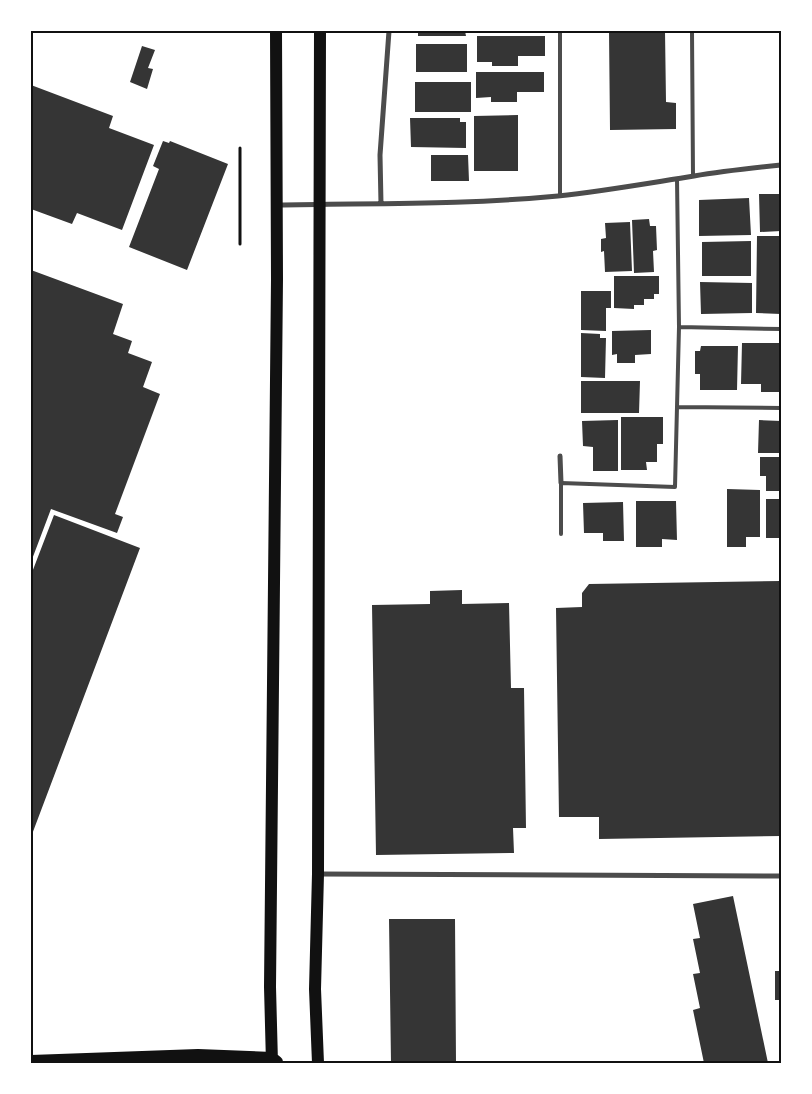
<svg xmlns="http://www.w3.org/2000/svg" width="812" height="1094" viewBox="0 0 812 1094" font-family="'Work Sans',sans-serif">
	<style>
		.building { fill: #353535 }
		.lines { fill: none; stroke-linecap: round; stroke-linejoin: round }
		.path { stroke: #111; stroke-width: 3 }
		.service { stroke: #4c4c4c; stroke-width: 4 }
		.minor { stroke: #4c4c4c; stroke-width: 5 }
		.primary { stroke: #111; stroke-width: 12 }
		.neatline { fill: none; stroke: #111; stroke-width: 2 }
	</style>
	<rect width="100%" height="100%" fill="#fff"/>
	<path class="building" d="M 418,31 L 465,31 L 466,36 L 418,36 Z
		M 609,31 L 665,31 L 666,102 L 676,103 L 676,129 L 610,130 Z
		M 477,36 L 545,36 L 545,56 L 518,56 L 518,66 L 492,66 L 492,62 L 477,62 Z
		M 416,44 L 467,44 L 467,72 L 416,72 Z
		M 142,46 L 155,50 L 148,68 L 153,69 L 147,89 L 130,82 Z
		M 476,72 L 544,72 L 544,92 L 517,92 L 517,102 L 491,102 L 491,97 L 476,98 Z
		M 415,82 L 471,82 L 471,112 L 415,112 Z
		M 31,85 L 113,116 L 109,128 L 154,145 L 122,230 L 77,213 L 72,224 L 31,209 Z
		M 518,115 L 518,171 L 474,171 L 474,116 Z
		M 410,118 L 460,118 L 460,122 L 466,122 L 466,148 L 411,147 Z
		M 163,141 L 169,143 L 170,141 L 228,164 L 187,270 L 129,247 L 159,169 L 153,166 Z
		M 431,155 L 468,155 L 469,181 L 431,181 Z
		M 759,194 L 781,194 L 781,231 L 760,232 Z
		M 749,198 L 751,235 L 699,236 L 699,200 Z
		M 649,219 L 650,226 L 656,226 L 657,250 L 653,251 L 654,272 L 634,273 L 632,220 Z
		M 630,222 L 632,271 L 605,272 L 604,251 L 601,252 L 601,239 L 606,238 L 605,223 Z
		M 757,236 L 781,236 L 781,314 L 756,313 Z
		M 751,241 L 751,276 L 702,276 L 702,242 Z
		M 31,270 L 123,304 L 113,334 L 132,341 L 128,353 L 152,362 L 143,387 L 160,394 L 115,514 L 123,517 L 117,533 L 51,509 L 31,562 Z
		M 614,276 L 659,276 L 659,294 L 654,294 L 654,299 L 644,299 L 644,305 L 634,305 L 634,309 L 614,308 Z
		M 700,282 L 752,283 L 752,313 L 701,314 Z
		M 581,291 L 611,291 L 611,308 L 606,308 L 606,331 L 581,330 Z
		M 651,330 L 651,354 L 635,355 L 635,363 L 617,363 L 617,354 L 612,355 L 612,331 Z
		M 581,333 L 600,334 L 600,338 L 606,338 L 605,378 L 581,377 Z
		M 742,343 L 781,343 L 781,392 L 761,392 L 761,384 L 741,384 Z
		M 701,346 L 738,346 L 737,390 L 700,390 L 700,374 L 695,374 L 695,351 L 700,351 Z
		M 581,381 L 640,381 L 639,413 L 581,413 Z
		M 621,417 L 663,417 L 663,444 L 657,444 L 657,462 L 646,462 L 647,470 L 621,470 Z
		M 618,420 L 618,471 L 593,471 L 593,447 L 583,446 L 582,421 Z
		M 759,420 L 781,421 L 781,453 L 758,453 Z
		M 760,457 L 781,457 L 781,491 L 766,491 L 766,476 L 760,476 Z
		M 727,489 L 760,490 L 760,537 L 746,537 L 746,547 L 727,547 Z
		M 766,499 L 781,499 L 781,538 L 766,538 Z
		M 636,501 L 676,501 L 677,540 L 662,539 L 662,547 L 636,547 Z
		M 623,502 L 624,541 L 603,541 L 603,533 L 584,533 L 583,503 Z
		M 54,515 L 140,548 L 31,837 L 31,575 Z
		M 781,581 L 781,836 L 599,839 L 599,817 L 559,817 L 556,608 L 582,607 L 582,593 L 589,584 Z
		M 462,590 L 462,604 L 509,603 L 511,688 L 524,688 L 526,828 L 513,828 L 514,853 L 376,855 L 372,605 L 430,604 L 430,591 Z
		M 733,896 L 768,1063 L 704,1063 L 693,1010 L 700,1008 L 693,974 L 700,973 L 693,939 L 700,938 L 693,904 Z
		M 389,919 L 455,919 L 456,1063 L 391,1063 Z
		M 775,971 L 781,971 L 781,1000 L 775,1000 Z"/>
	<g class="lines">
		<path class="path" d="M 240,148 L 240,244"/>
		<path class="service" d="M 692,31 L 693,176
			M 560,196 L 560,31
			M 679,327 L 781,329
			M 677,407 L 781,408
			M 561,534 L 561,483 L 675,487 L 679,327 L 677,179"/>
		<path class="minor" d="M 381,204 L 380,155 L 389,31
			M 277,205 C 371,203 465,205 558,196 C 604,191 649,183 694,176 C 723,171 752,168 781,165
			M 560,456 L 561,483
			M 318,874 L 781,876"/>
		<path class="primary" d="M 31,1061 L 198,1055 L 272,1058 L 277,1062
			M 272,1063 L 270,987 L 277,279 L 276,31
			M 318,1063 L 315,989 L 318,874 L 320,31"/>
	</g>
	<rect width="812" height="1094" fill="none" stroke="#ffffff" stroke-width="65"/>
	<rect x="32" y="32" width="748" height="1030" class="neatline"/>
</svg>
